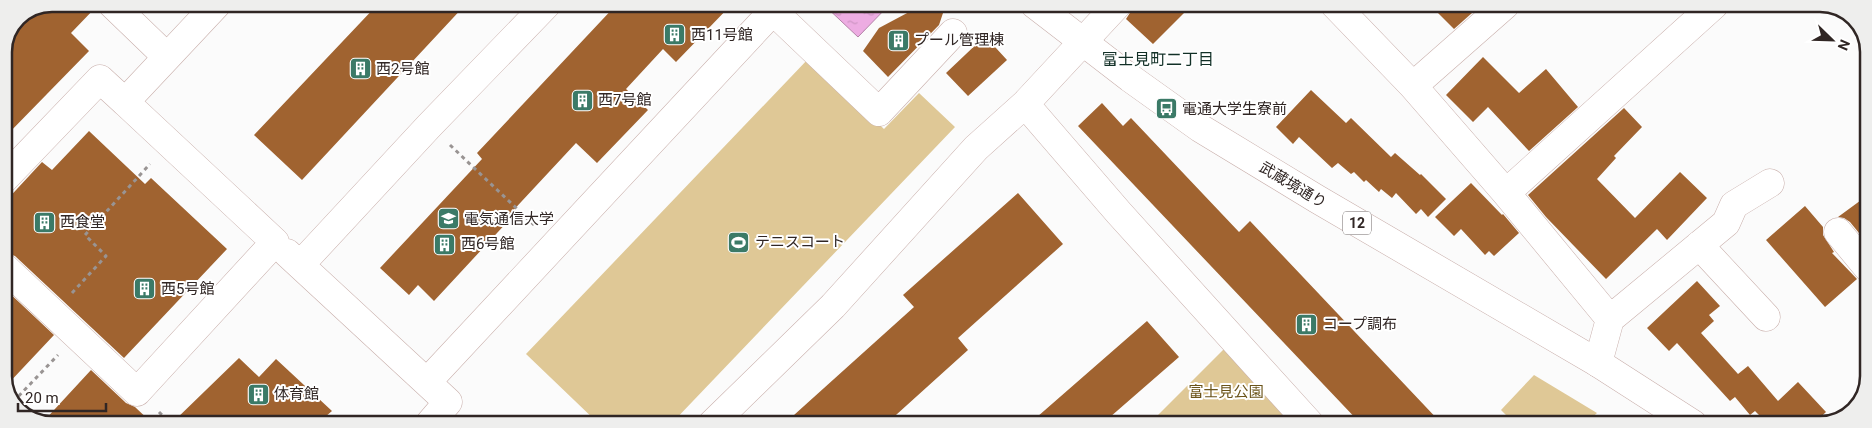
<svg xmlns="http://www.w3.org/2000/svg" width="1872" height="428" viewBox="0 0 1872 428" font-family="Roboto,'Noto Sans JP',sans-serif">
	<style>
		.park { fill: #dfc896 }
		.water { fill: url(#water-ripples); stroke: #b484a9 }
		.building { fill: #a06330 }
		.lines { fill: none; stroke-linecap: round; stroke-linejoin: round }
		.minor-casing { stroke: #c8aeaa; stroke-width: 29 }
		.major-casing { stroke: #c8aeaa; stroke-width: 29 }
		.path { stroke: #999493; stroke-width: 3; stroke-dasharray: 4 4; stroke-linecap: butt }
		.minor { stroke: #fff; stroke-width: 28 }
		.major { stroke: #fff; stroke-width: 28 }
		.labels { text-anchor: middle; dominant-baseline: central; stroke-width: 4; stroke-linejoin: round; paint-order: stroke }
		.shield { fill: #fff; stroke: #6e6766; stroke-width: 1 }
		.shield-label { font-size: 14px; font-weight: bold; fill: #302624 }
		.poi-label { font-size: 15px; fill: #302624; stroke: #fff; text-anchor: start }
		.street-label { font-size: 15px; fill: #302624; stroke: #fff }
		.park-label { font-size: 15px; fill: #6b541a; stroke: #fff }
		.neighbourhood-label { font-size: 16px; fill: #123027; stroke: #fff }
		.rim { fill: none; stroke: #302624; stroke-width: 2.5 }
	</style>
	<defs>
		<pattern id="water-ripples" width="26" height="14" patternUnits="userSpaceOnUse" patternTransform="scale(1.25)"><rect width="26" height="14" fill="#edace2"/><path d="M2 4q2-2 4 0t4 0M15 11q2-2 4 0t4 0" fill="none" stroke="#cc94c2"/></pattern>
	</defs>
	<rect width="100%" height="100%" fill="#fbfbfb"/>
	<path class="park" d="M 809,58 L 884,129 L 919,93 L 955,127 L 671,424 L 599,424 L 526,354 Z
		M 1227,346 L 1301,424 L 1149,424 Z
		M 1534,375 L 1597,413 L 1585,424 L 1515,424 L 1501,410 Z"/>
	<path class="water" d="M 823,4 L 890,4 L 858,37 Z"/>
	<path class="building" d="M 53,4 L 97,4 L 97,6 L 71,33 L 89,51 L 4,138 L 4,53 L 18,18 Z
		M 378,4 L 466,4 L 302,180 L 254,135 Z
		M 617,4 L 732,4 L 676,62 L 663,49 L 626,89 L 648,110 L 597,163 L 576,143 L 507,217 L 510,219 L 434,301 L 418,285 L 409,295 L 380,268 L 482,159 L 477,153 Z
		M 924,4 L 946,4 L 939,25 L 888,77 L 863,51 L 879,28 Z
		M 1133,4 L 1193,4 L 1153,44 L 1126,19 L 1133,8 Z
		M 1430,5 L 1481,5 L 1454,29 Z
		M 985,36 L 1007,60 L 968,96 L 946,73 Z
		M 1483,57 L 1519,93 L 1546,69 L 1578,107 L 1529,151 L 1488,107 L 1473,122 L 1446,95 Z
		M 1311,90 L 1346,123 L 1351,118 L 1391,157 L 1395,153 L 1420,175 L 1421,174 L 1446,199 L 1428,217 L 1421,209 L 1416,214 L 1396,193 L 1392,198 L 1381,189 L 1379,192 L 1366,180 L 1364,182 L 1354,172 L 1351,174 L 1338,163 L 1332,168 L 1299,137 L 1293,144 L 1276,127 Z
		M 1102,103 L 1123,126 L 1131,118 L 1239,232 L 1250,221 L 1442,424 L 1361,424 L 1078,126 Z
		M 1624,108 L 1642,127 L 1614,156 L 1616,158 L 1597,179 L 1635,218 L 1680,172 L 1707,198 L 1667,240 L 1657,229 L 1606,279 L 1546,217 L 1528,195 Z
		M 89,131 L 145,184 L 151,178 L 227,249 L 124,358 L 15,256 L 4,252 L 4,203 L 42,162 L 52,170 Z
		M 1471,183 L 1502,215 L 1503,214 L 1519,233 L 1494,256 L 1489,251 L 1485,255 L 1461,229 L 1454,236 L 1435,217 Z
		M 1018,193 L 1063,244 L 958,338 L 968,350 L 886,424 L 784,424 L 914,307 L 903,295 Z
		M 1868,195 L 1868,227 L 1859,233 L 1850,222 L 1844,218 L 1838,217 Z
		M 1805,206 L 1823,227 L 1823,235 L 1834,252 L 1832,253 L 1857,279 L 1825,307 L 1766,240 Z
		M 1697,281 L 1720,306 L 1709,315 L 1714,321 L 1701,333 L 1738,374 L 1748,366 L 1778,401 L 1798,382 L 1826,412 L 1813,424 L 1753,424 L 1761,417 L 1755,411 L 1750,415 L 1735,397 L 1730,401 L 1677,343 L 1669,351 L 1647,328 Z
		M 4,288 L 54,335 L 6,386 L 4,381 Z
		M 1147,321 L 1179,357 L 1102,424 L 1029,424 Z
		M 239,358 L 259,377 L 276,359 L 332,411 L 318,423 L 172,423 Z
		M 91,370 L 126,403 L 135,407 L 152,423 L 42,423 Z"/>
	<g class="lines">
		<defs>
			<path id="minor" d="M 112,4 L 167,57
				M 1334,4 L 1413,86 L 1506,193 L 1610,319 L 1598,363
				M 773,11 L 879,112 L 953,33
				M 1413,86 L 1505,5
				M 1025,104 L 1119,213 L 1310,424
				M 4,179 L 100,79 L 125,102 L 217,4
				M 1506,193 L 1714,5
				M 1838,232 L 1867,267
				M 1699,245 L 1766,317
				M 287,253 L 448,402 L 430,423
				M 300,265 L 429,126 L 547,4
				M 4,267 L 137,392 L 275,242 L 125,102
				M 1610,319 L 1726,223 L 1734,205 L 1770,183
				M 427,382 L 773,11 L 766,4
				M 712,424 L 833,306 L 976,148 L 1025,104 L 1118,4"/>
			<path id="major" d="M 1034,4 L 1130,78 L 1200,128 L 1317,199 L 1598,363 L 1693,424"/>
		</defs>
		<use href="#minor" class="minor-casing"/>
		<use href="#major" class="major-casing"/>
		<path class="path" d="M 450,145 L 534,225
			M 72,293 L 106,256 L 85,235 L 150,164
			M 13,402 L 58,355
			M 159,412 L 167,420 L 164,423"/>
		<use href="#minor" class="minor"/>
		<use href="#major" class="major"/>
	</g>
	<defs>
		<symbol id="building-square" viewBox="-11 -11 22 22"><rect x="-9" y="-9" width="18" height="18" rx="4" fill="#3b7a67" stroke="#fff"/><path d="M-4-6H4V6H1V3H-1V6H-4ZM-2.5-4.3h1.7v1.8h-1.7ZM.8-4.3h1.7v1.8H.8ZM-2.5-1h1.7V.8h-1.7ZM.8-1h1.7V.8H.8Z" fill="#fff"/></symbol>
		<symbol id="bus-square" viewBox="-11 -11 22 22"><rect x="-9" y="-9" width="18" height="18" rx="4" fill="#3b7a67" stroke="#fff"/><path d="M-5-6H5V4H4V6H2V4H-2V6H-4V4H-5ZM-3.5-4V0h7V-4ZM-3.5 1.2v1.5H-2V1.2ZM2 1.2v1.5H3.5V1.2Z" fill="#fff"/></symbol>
		<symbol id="university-square" viewBox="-11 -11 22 22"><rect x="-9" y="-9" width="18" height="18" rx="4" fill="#3b7a67" stroke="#fff"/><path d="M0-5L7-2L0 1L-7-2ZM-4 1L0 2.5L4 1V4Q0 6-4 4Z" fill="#fff"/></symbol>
		<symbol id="stadium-square" viewBox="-11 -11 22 22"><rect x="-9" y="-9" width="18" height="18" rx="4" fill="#3b7a67" stroke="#fff"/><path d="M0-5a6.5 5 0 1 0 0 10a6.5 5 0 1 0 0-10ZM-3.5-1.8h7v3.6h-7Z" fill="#fff"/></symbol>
	</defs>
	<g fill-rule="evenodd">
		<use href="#building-square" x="662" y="22" width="25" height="25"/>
		<use href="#building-square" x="886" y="28" width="25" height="25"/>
		<use href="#building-square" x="348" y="56" width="25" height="25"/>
		<use href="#building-square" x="570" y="88" width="25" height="25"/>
		<use href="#bus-square" x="1154" y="96" width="25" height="25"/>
		<use href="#university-square" x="436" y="206" width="25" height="25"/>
		<use href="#building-square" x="32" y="210" width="25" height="25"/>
		<use href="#stadium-square" x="726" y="230" width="25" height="25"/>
		<use href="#building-square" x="432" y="232" width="25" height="25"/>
		<use href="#building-square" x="132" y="276" width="25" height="25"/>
		<use href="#building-square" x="1294" y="312" width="25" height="25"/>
		<use href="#building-square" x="246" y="382" width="25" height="25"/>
	</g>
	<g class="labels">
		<rect class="shield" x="1343" y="211.5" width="28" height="23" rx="4"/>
		<g class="shield-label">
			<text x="1357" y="223">12</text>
		</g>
		<g class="poi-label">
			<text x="691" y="35">西11号館</text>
			<text x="914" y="40">プール管理棟</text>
			<text x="376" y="69">西2号館</text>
			<text x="598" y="100">西7号館</text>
			<text x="1182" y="109">電通大学生寮前</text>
			<text x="464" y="219">電気通信大学</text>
			<text x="60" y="222">西食堂</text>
			<text x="755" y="242">テニスコート</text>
			<text x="461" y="244">西6号館</text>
			<text x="161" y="289">西5号館</text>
			<text x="1323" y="324">コープ調布</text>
			<text x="274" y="394">体育館</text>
		</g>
		<g class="street-label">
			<text transform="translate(1293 185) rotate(31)">武蔵境通り</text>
		</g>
		<g class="park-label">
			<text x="1226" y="392">富士見公園</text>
		</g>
		<g class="neighbourhood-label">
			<text x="1158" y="59">富士見町二丁目</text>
		</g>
	</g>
	<path d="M0 0H1872V428H0ZM52 12H1820A40 40 0 0 1 1860 52V376A40 40 0 0 1 1820 416H52A40 40 0 0 1 12 376V52A40 40 0 0 1 52 12Z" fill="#eeeeed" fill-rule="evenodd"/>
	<path class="rim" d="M52 12H1820A40 40 0 0 1 1860 52V376A40 40 0 0 1 1820 416H52A40 40 0 0 1 12 376V52A40 40 0 0 1 52 12Z"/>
	<g transform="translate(1832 40) rotate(113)" stroke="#ffffff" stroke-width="4" paint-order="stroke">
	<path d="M0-4L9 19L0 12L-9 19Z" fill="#302624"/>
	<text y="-8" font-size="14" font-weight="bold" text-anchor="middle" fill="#302624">N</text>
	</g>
	<path d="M18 403v8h88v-8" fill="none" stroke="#302624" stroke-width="2.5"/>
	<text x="25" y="403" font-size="15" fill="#302624" stroke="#ffffff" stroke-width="4" paint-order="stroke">20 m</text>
</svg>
